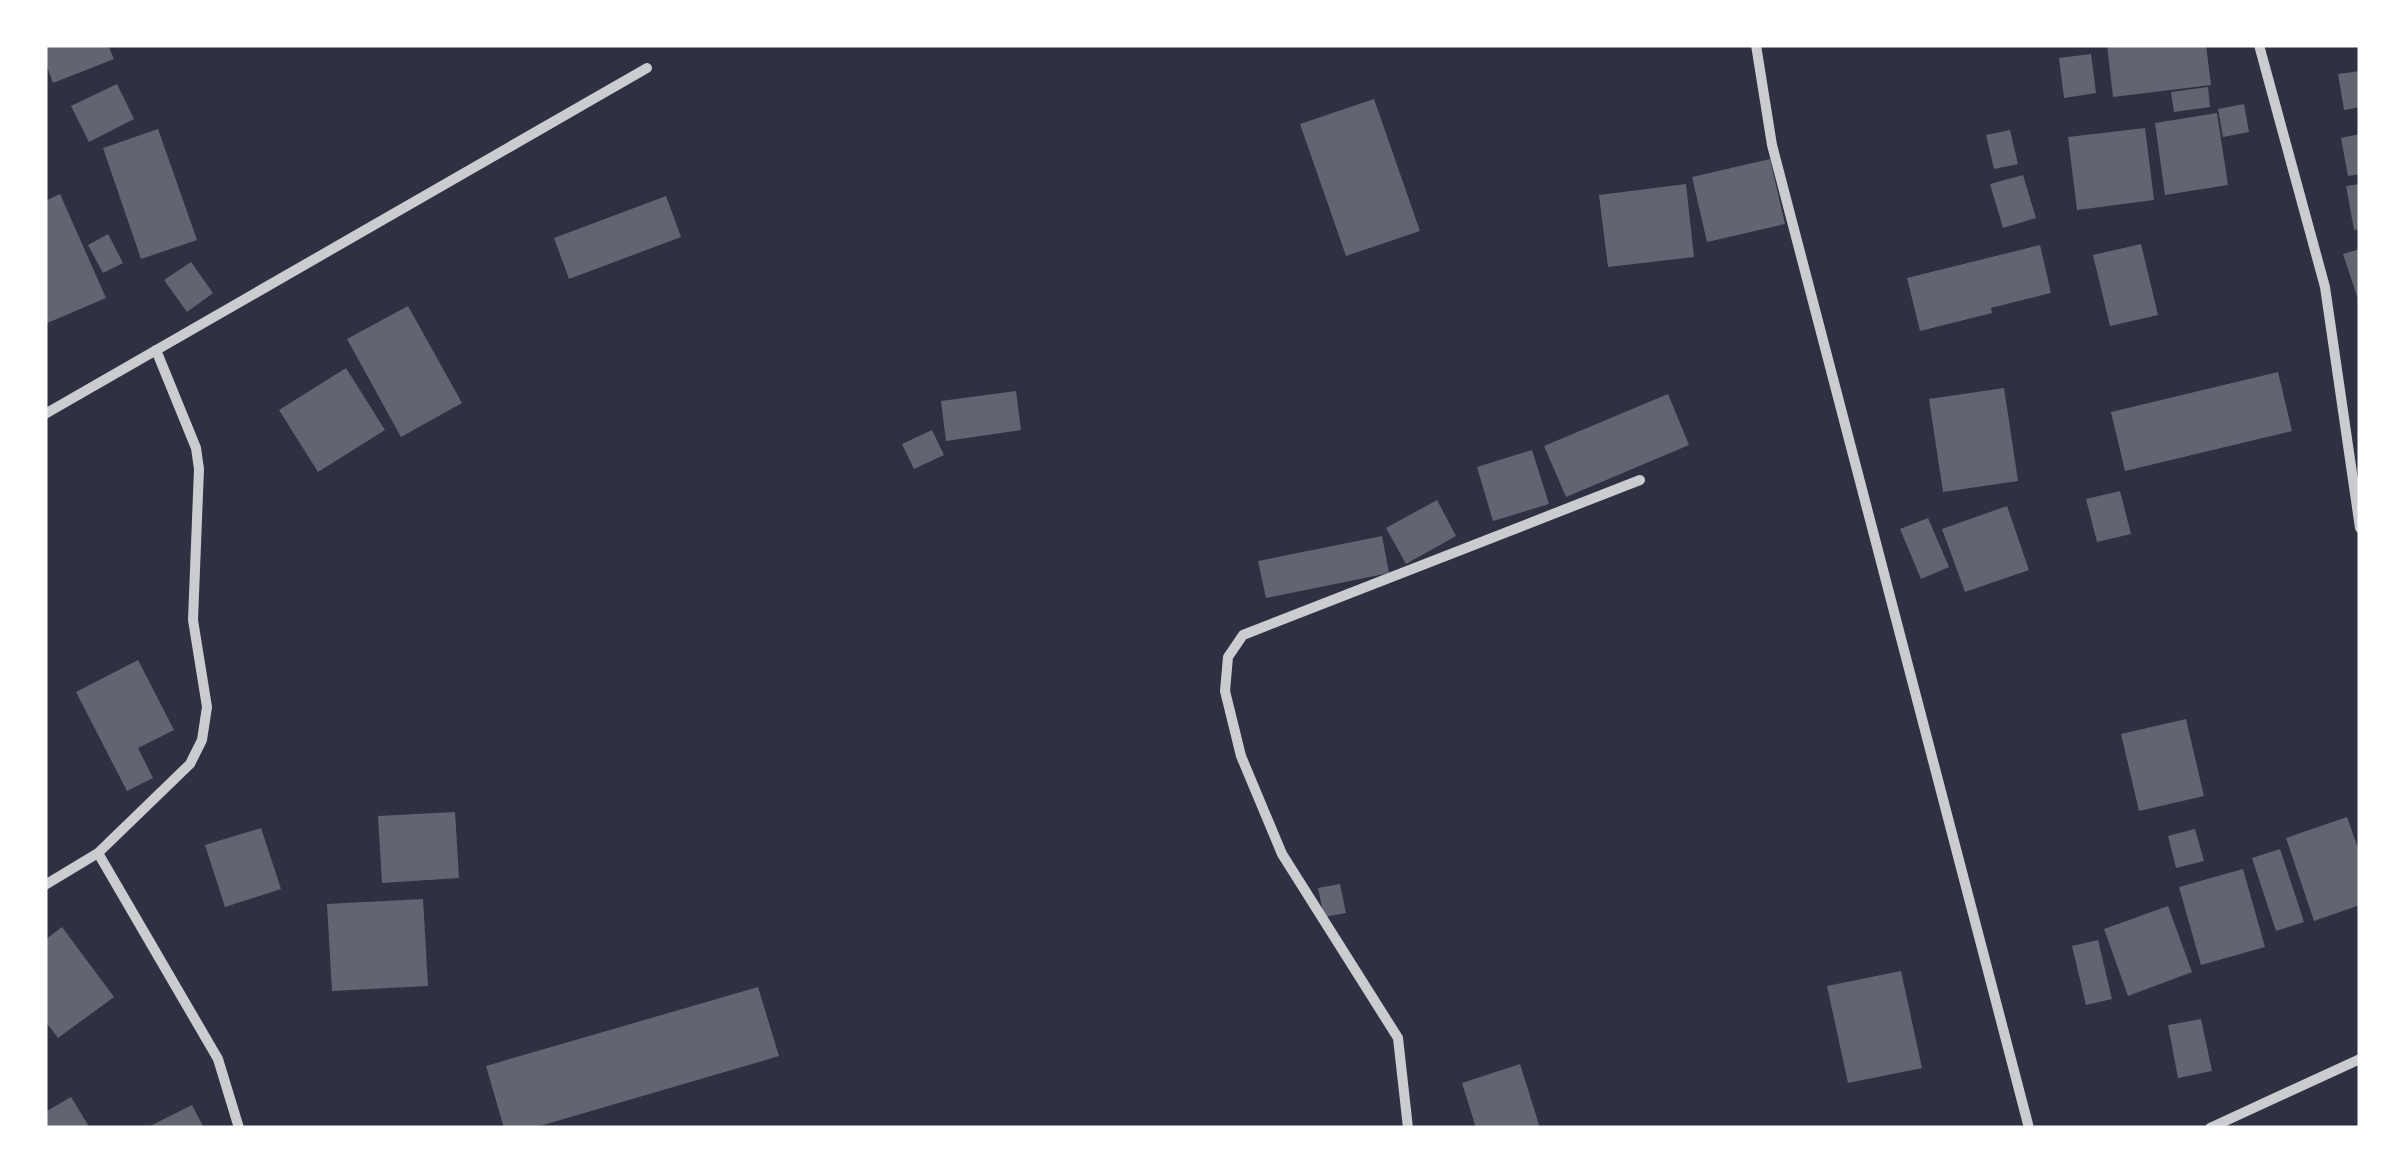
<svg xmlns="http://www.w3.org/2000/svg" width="2405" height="1173" viewBox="0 0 2405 1173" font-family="'Times New Roman',serif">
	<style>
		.building { fill: #626471 }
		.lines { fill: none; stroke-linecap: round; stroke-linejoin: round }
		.minor { stroke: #caccd0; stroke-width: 10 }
	</style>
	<rect width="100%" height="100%" fill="#2d3142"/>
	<path class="building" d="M 45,45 L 108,45 L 114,59 L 53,83 L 45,61 Z
		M 2107,45 L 2206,45 L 2211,85 L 2113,97 Z
		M 2091,54 L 2096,93 L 2064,98 L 2059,58 Z
		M 2360,71 L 2360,107 L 2344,110 L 2338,74 Z
		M 117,84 L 134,119 L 89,142 L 71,106 Z
		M 2208,87 L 2210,107 L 2174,112 L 2171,92 Z
		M 1374,99 L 1420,231 L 1346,256 L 1300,124 Z
		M 2244,104 L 2249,132 L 2223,137 L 2218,109 Z
		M 2217,113 L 2228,185 L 2165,195 L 2155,123 Z
		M 2145,128 L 2154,200 L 2077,210 L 2068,137 Z
		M 158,129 L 197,240 L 141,259 L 103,148 Z
		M 2010,130 L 2018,164 L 1994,169 L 1986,135 Z
		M 2360,134 L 2360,174 L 2348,176 L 2341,138 Z
		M 1770,159 L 1785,224 L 1707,242 L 1692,177 Z
		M 2023,175 L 2036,218 L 2003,228 L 1990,184 Z
		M 1686,184 L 1694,257 L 1608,267 L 1599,195 Z
		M 2360,184 L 2360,229 L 2354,230 L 2346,186 Z
		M 60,194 L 106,298 L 45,324 L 45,201 Z
		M 666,196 L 681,237 L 569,279 L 554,238 Z
		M 108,234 L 123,263 L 103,273 L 88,245 Z
		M 2141,244 L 2158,315 L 2110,326 L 2093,255 Z
		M 2040,245 L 2051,293 L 1991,308 L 1992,313 L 1920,331 L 1907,278 Z
		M 2360,249 L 2360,302 L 2359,302 L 2343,254 Z
		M 191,262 L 213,293 L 187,312 L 164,280 Z
		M 408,306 L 462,403 L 401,437 L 347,339 Z
		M 346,368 L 385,430 L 318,472 L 279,410 Z
		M 2278,372 L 2292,431 L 2125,471 L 2111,412 Z
		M 2004,388 L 2018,481 L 1943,492 L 1929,399 Z
		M 1016,391 L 1021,430 L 946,441 L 941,401 Z
		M 1668,394 L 1689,445 L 1566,497 L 1544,446 Z
		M 932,430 L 944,455 L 914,469 L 902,444 Z
		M 1532,450 L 1549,504 L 1493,521 L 1477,467 Z
		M 2120,491 L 2131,534 L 2097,542 L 2086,499 Z
		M 1437,500 L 1456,536 L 1406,564 L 1386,528 Z
		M 2007,506 L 2029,570 L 1965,592 L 1942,529 Z
		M 1928,518 L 1949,567 L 1921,579 L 1900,529 Z
		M 1382,536 L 1389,573 L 1266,598 L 1258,561 Z
		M 138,660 L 174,730 L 138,748 L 153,778 L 127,791 L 76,692 Z
		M 2186,719 L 2204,796 L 2139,811 L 2121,734 Z
		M 455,812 L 459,878 L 382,883 L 378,816 Z
		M 2347,817 L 2360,854 L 2360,905 L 2314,921 L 2286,838 Z
		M 261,828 L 281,889 L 225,907 L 205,845 Z
		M 2195,829 L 2204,861 L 2176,868 L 2168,836 Z
		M 2280,849 L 2304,922 L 2276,931 L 2252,858 Z
		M 2243,869 L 2265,947 L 2201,965 L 2179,887 Z
		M 1340,884 L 1346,913 L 1324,917 L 1318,888 Z
		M 423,899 L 428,986 L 332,991 L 327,904 Z
		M 2168,906 L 2192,972 L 2128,996 L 2104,929 Z
		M 62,927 L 114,997 L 58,1038 L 45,1021 L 45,940 Z
		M 2098,940 L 2112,999 L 2086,1005 L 2072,946 Z
		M 1901,971 L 1922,1068 L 1848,1083 L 1827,986 Z
		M 758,987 L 779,1056 L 533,1128 L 504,1128 L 486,1066 Z
		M 2201,1019 L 2212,1071 L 2178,1078 L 2168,1025 Z
		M 1520,1064 L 1540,1128 L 1476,1128 L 1462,1083 Z
		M 71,1097 L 90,1128 L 45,1128 L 45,1112 Z
		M 192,1105 L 204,1128 L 146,1128 Z"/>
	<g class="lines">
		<path class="minor" d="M 1756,45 L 1772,145 L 2029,1128
			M 2259,45 L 2325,287 L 2360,528
			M 45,414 L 647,68
			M 98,853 L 218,1059 L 239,1128
			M 45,885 L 98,853 L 190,764 L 202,740 L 207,707 L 193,620 L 199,469 L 196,448 L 156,350
			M 1408,1128 L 1398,1038 L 1282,854 L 1241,756 L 1225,691 L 1228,657 L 1243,635 L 1640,480
			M 2210,1128 L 2360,1059"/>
	</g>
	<rect width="2405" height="1173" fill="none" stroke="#ffffff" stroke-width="95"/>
</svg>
